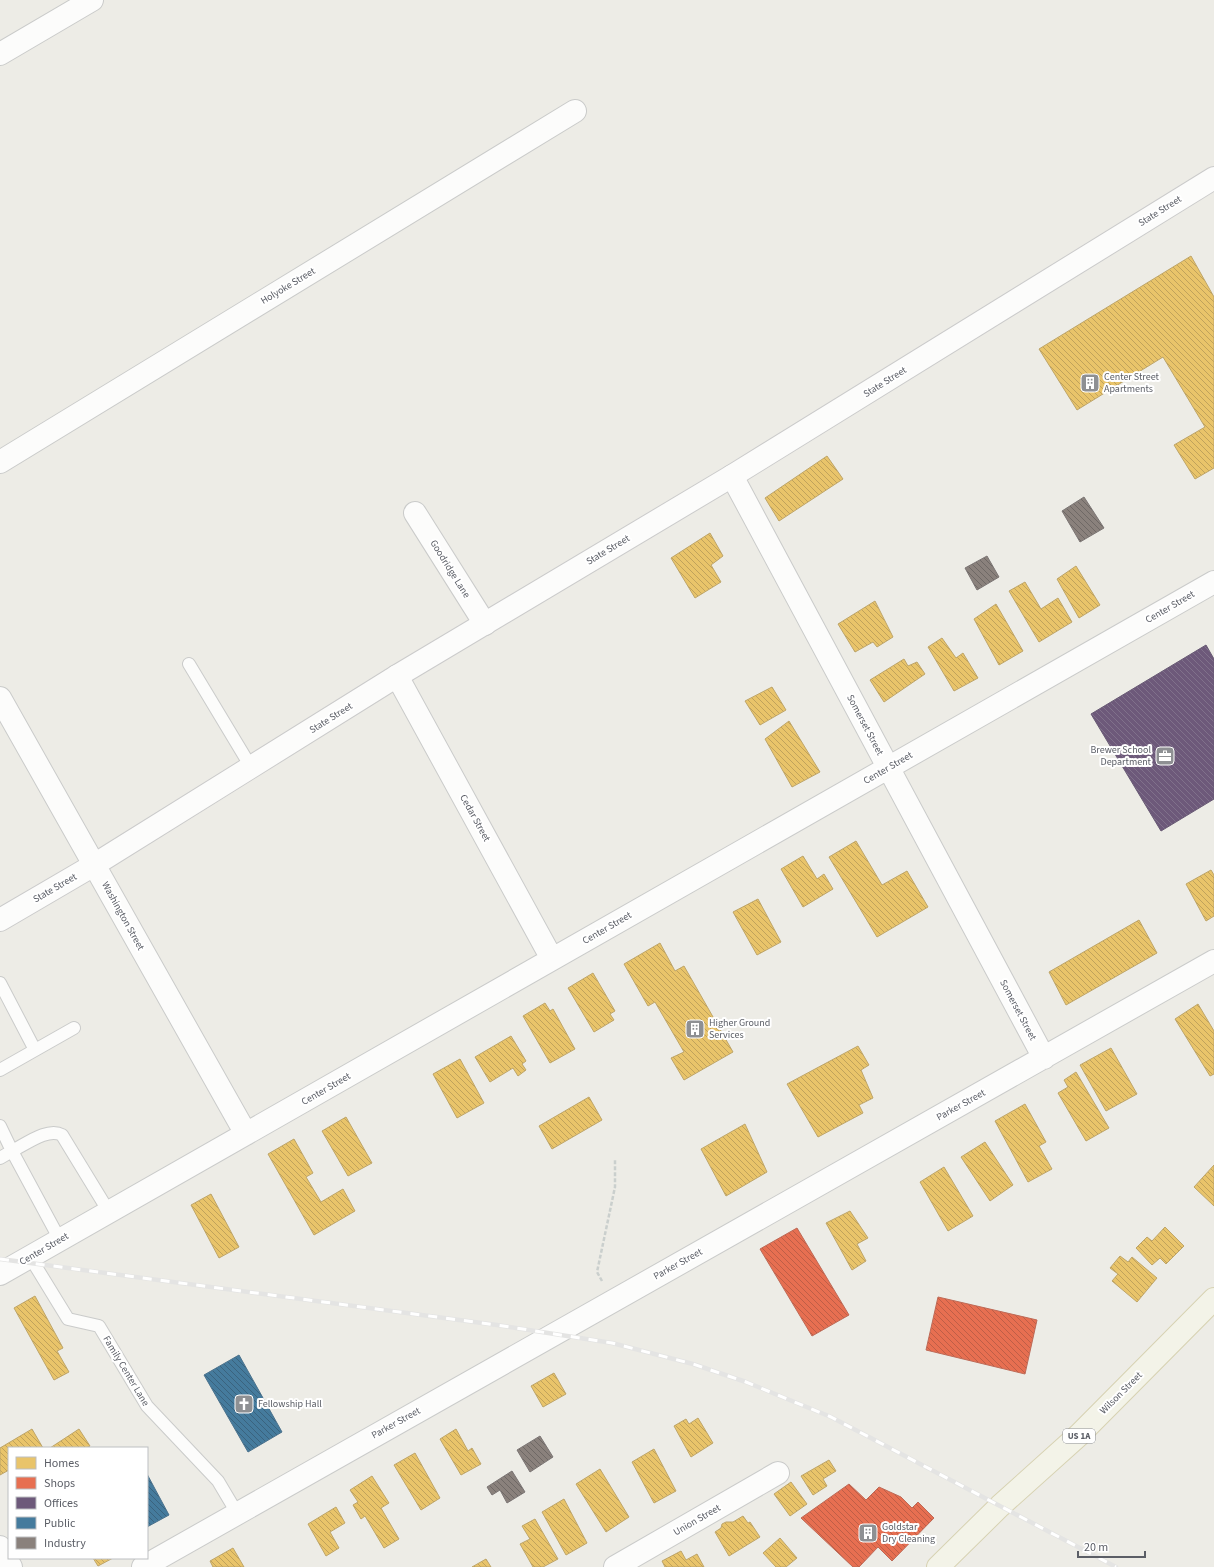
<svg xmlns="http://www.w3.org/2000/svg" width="1214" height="1567" font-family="'Source Sans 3',sans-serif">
	<defs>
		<pattern id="homes-back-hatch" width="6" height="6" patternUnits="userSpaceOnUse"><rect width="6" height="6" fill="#e9c46a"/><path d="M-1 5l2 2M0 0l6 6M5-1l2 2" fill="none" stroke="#c0a25b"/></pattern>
		<pattern id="shops-back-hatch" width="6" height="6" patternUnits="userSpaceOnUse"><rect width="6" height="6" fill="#e76f51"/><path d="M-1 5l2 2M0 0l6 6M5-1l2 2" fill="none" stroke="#be5e47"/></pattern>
		<pattern id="offices-back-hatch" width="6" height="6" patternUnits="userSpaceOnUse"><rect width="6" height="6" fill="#6d597a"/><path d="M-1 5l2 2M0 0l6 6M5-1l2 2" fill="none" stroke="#80718b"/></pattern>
		<pattern id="public-back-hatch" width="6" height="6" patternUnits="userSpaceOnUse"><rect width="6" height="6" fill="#457b9d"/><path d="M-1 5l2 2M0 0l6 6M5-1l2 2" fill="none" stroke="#3a637e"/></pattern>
		<pattern id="industry-back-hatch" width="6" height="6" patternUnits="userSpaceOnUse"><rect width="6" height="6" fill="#8a817c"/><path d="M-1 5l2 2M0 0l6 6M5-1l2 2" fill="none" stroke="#6e6865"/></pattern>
	</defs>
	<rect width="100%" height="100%" fill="#edece6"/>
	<!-- homes -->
	<path fill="url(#homes-back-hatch)" stroke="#bea569" d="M1191,256L1214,297V468L1195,479L1174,445L1205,427L1163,357L1077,410L1039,349Z
		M827,456L843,479L779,521L765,498Z
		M710,533L723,556L711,565L721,582L695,598L671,558Z
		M1076,566L1100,605L1079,618L1057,579Z
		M1025,582L1041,609L1058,598L1072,622L1039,642L1009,591Z
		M875,601L893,637L877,647L873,642L855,652L838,624Z
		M996,604L1023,651L999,665L974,619Z
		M942,638L956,658L963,653L978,678L954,691L928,647Z
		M904,659L908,666L917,662L925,674L884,702L870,680Z
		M772,687L786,710L760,725L745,701Z
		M789,721L820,772L792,787L765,739Z
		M856,841L882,885L907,871L928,907L877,937L829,857Z
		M803,856L817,879L824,874L833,889L803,907L781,869Z
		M1211,870L1214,875V916L1206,921L1186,884Z
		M758,899L781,942L757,955L733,912Z
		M1139,920L1157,953L1066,1005L1049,972Z
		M660,943L675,971L684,966L733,1052L684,1080L671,1058L684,1052L655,1002L648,1006L624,964Z
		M593,973L615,1011L610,1014L614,1020L594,1032L568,988Z
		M545,1003L550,1011L553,1009L575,1049L550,1063L523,1016Z
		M1198,1004L1214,1031V1074L1210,1076L1175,1019Z
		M511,1036L526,1061L522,1064L526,1070L518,1076L513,1068L490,1082L475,1057Z
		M858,1046L869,1065L861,1070L873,1098L859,1105L863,1113L818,1137L787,1084Z
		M1111,1048L1137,1094L1106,1111L1080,1065Z
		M460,1059L484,1103L457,1118L433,1074Z
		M1076,1072L1109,1128L1086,1141L1058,1093L1068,1087L1064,1080Z
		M589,1097L602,1120L552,1149L539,1126Z
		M1025,1104L1046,1142L1039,1146L1052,1169L1028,1182L995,1121Z
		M346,1117L372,1163L348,1176L322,1131Z
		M745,1124L767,1172L726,1196L701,1149Z
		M294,1139L313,1173L306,1177L321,1202L343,1189L355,1211L314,1235L268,1154Z
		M985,1142L1013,1185L990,1201L961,1157Z
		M1214,1165V1206L1194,1187Z
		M944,1167L973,1216L948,1231L920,1182Z
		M211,1194L239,1247L219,1258L191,1205Z
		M850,1211L868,1238L857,1244L866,1261L852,1270L826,1223Z
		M1165,1227L1184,1246L1166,1264L1160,1258L1152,1265L1136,1248L1147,1237L1152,1241Z
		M1120,1256L1128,1262L1132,1257L1157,1278L1137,1302L1112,1281L1118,1274L1110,1268Z
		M35,1296L63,1348L57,1351L69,1372L54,1380L14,1308Z
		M554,1373L566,1394L543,1407L531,1386Z
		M698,1418L713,1443L691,1457L674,1426L686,1419L689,1424Z
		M32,1429L43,1448H9V1470L0,1475V1448Z
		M79,1429L90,1446L86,1448H50Z
		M456,1429L468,1451L472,1448L481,1464L461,1475L440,1439Z
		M654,1449L676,1491L654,1503L632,1462Z
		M415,1453L440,1498L421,1510L394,1465Z
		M829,1460L836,1471L823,1479L827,1486L813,1495L801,1476Z
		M600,1469L629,1517L606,1532L576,1484Z
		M372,1476L389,1503L381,1508L399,1539L384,1548L365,1516L361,1519L353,1505L358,1502L350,1490Z
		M791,1482L807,1504L790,1516L774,1494Z
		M564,1499L587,1543L566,1555L542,1512Z
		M336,1507L345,1523L330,1532L339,1548L326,1556L308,1524Z
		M743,1516L748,1523L750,1522L760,1537L729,1556L715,1532L721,1528L722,1524L726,1522H733Z
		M535,1519L558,1559L543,1567H533L520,1544L530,1539L522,1526Z
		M780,1538L797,1558L786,1567H776L763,1553Z
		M233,1548L244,1567H213L210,1561Z
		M681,1551L686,1560L697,1554L704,1567H665L662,1561Z
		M93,1558H113L98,1566Z
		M486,1559L491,1567H472Z"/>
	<!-- shops -->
	<path fill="url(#shops-back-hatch)" stroke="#bd6a57" d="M797,1228L849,1315L812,1336L760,1249Z
		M938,1297L1037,1320L1025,1374L926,1350Z
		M849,1484L866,1500L879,1487L901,1497L912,1508L918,1502L934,1518L892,1561L878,1547L859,1567H853L801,1518Z"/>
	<!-- offices -->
	<path fill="url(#offices-back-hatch)" stroke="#685a74" d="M1206,645L1214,659V799L1161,831L1091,714Z"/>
	<!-- public -->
	<path fill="url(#public-back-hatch)" stroke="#4c728c" d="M239,1355L282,1432L248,1452L204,1375Z
		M147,1474L169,1515L147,1527Z"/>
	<!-- industry -->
	<path fill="url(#industry-back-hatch)" stroke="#7c7675" d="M1084,497L1104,528L1080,542L1062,511Z
		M987,556L999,577L977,590L965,568Z
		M540,1436L553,1457L530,1472L517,1450Z
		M512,1471L525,1492L507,1503L500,1490L492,1495L487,1487Z"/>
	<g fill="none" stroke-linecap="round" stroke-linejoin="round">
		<defs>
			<path id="service" d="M189,664L251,767
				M0,983L35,1050
				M0,1070L74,1028
				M0,1126L12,1151L0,1158
				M60,1240L12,1151C26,1144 48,1127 62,1135L109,1212
				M30,1257L68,1319L99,1326L147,1406L218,1481L237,1513"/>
			<path id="minor" d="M0,54L92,0
				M0,462L575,111
				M732,476L1044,1058
				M415,513L485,624
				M397,676L552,959
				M0,698L246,1134
				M0,1274L1214,582
				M0,1547L11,1567
				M143,1567L1214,961
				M615,1567L778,1473"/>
			<path id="secondary" d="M0,920L94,865L397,676L732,476L1214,178"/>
			<path id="primary" d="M938,1567L1000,1506L1079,1435L1214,1299"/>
		</defs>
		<!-- service casing -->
		<use href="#service" stroke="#cacbca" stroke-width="14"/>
		<!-- minor casing -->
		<use href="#minor" stroke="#cacbca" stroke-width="24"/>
		<!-- secondary casing -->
		<use href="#secondary" stroke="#cbcbcb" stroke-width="24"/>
		<!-- primary casing -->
		<use href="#primary" stroke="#d7d2b2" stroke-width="24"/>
		<!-- path -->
		<path stroke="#cacfcd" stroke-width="2.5" stroke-dasharray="4 2" stroke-linecap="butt" d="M602,1281L597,1272L615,1187V1160"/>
		<!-- service -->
		<use href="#service" stroke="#fcfcfb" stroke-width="12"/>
		<!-- minor -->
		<use href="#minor" stroke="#fcfcfb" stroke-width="22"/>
		<!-- secondary -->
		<use href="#secondary" stroke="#fcfcfb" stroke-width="22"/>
		<!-- primary -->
		<use href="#primary" stroke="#f3f3e8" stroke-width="22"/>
		<defs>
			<path id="rail" d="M0,1259L497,1325L612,1343L693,1364L746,1382L831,1417L1116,1567"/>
		</defs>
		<!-- rail casing -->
		<use href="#rail" stroke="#e4e4e3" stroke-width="4.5"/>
		<!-- rail -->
		<use href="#rail" stroke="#fff" stroke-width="3" stroke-dasharray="9" stroke-linecap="butt"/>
	</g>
	<!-- icons -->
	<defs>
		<symbol id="building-square" viewBox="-11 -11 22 22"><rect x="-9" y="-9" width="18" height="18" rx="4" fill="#8e9093" stroke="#fff"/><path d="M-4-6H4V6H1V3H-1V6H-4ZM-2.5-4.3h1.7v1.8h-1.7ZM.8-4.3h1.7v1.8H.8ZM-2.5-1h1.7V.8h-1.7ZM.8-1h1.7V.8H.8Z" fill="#fff"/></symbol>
		<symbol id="office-square" viewBox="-11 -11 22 22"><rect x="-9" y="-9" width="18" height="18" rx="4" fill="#8e9093" stroke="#fff"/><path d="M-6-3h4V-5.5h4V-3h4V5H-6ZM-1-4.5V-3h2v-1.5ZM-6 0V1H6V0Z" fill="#fff"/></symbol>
		<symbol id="church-square" viewBox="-11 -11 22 22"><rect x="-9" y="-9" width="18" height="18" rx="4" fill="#8e9093" stroke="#fff"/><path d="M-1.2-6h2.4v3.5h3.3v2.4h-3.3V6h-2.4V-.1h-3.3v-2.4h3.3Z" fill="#fff"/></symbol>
	</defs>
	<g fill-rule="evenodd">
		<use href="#building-square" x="1079" y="372" width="22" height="22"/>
		<use href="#office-square" x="1154" y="745" width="22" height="22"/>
		<use href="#building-square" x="684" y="1018" width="22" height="22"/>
		<use href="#church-square" x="233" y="1393" width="22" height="22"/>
		<use href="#building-square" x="857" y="1522" width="22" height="22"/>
	</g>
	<g text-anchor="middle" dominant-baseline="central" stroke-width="4" stroke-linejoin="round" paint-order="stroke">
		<!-- shield labels -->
		<rect fill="#fff" stroke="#8c8e94" stroke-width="1" x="1063" y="1429" width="32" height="14" rx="3"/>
		<g font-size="9" font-weight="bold" fill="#5b5e66">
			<text x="1079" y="1436">US 1A</text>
		</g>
		<!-- street labels -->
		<g font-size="10" fill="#5b5e66" stroke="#fff">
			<text transform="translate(1160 211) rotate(-32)">State Street</text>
			<text transform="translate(288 286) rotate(-31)">Holyoke Street</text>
			<text transform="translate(885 382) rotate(-32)">State Street</text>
			<text transform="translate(608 550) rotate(-31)">State Street</text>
			<text transform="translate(450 569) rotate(58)">Goodridge Lane</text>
			<text transform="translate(1170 607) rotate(-30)">Center Street</text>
			<text transform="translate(331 718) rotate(-32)">State Street</text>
			<text transform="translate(865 725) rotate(62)">Somerset Street</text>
			<text transform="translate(888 768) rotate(-30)">Center Street</text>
			<text transform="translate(475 818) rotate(61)">Cedar Street</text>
			<text transform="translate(55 888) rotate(-30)">State Street</text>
			<text transform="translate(123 916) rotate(61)">Washington Street</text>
			<text transform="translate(607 928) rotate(-30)">Center Street</text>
			<text transform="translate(1018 1010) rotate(62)">Somerset Street</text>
			<text transform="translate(326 1089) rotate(-30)">Center Street</text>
			<text transform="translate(961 1105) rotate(-29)">Parker Street</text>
			<text transform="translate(44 1249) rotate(-30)">Center Street</text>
			<text transform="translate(678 1264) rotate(-29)">Parker Street</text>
			<text transform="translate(126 1371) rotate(59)">Family Center Lane</text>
			<text transform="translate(1121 1393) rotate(-45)">Wilson Street</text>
			<text transform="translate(396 1423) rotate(-29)">Parker Street</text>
			<text transform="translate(697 1520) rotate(-30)">Union Street</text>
		</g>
		<!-- poi labels -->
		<g font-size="10" fill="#5b5e66" stroke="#fff" text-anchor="start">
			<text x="1104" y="377">Center Street<tspan x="1104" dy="12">Apartments</tspan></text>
			<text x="1151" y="750" text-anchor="end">Brewer School<tspan x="1151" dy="12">Department</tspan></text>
			<text x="709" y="1023">Higher Ground<tspan x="709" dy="12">Services</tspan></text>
			<text x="258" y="1404">Fellowship Hall</text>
			<text x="882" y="1527">Goldstar<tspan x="882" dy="12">Dry Cleaning</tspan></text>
		</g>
	</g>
	<!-- legend -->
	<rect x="8" y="1447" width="140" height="112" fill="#ffffff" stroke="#bdbfc2"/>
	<rect x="16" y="1457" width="20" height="12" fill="#e9c46a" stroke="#bdbfc2"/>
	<text x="44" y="1467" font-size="12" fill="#5b5e66">Homes</text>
	<rect x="16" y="1477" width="20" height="12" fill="#e76f51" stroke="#bdbfc2"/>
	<text x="44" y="1487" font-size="12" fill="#5b5e66">Shops</text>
	<rect x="16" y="1497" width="20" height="12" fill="#6d597a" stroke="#bdbfc2"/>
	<text x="44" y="1507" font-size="12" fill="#5b5e66">Offices</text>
	<rect x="16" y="1517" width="20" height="12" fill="#457b9d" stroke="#bdbfc2"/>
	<text x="44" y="1527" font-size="12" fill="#5b5e66">Public</text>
	<rect x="16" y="1537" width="20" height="12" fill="#8a817c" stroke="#bdbfc2"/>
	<text x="44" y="1547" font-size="12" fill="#5b5e66">Industry</text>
	<!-- scale -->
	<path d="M1078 1551v6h67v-6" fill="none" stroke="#5b5e66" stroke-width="2"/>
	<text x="1084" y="1551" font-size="12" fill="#5b5e66" stroke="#ffffff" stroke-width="3" paint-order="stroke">20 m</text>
</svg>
